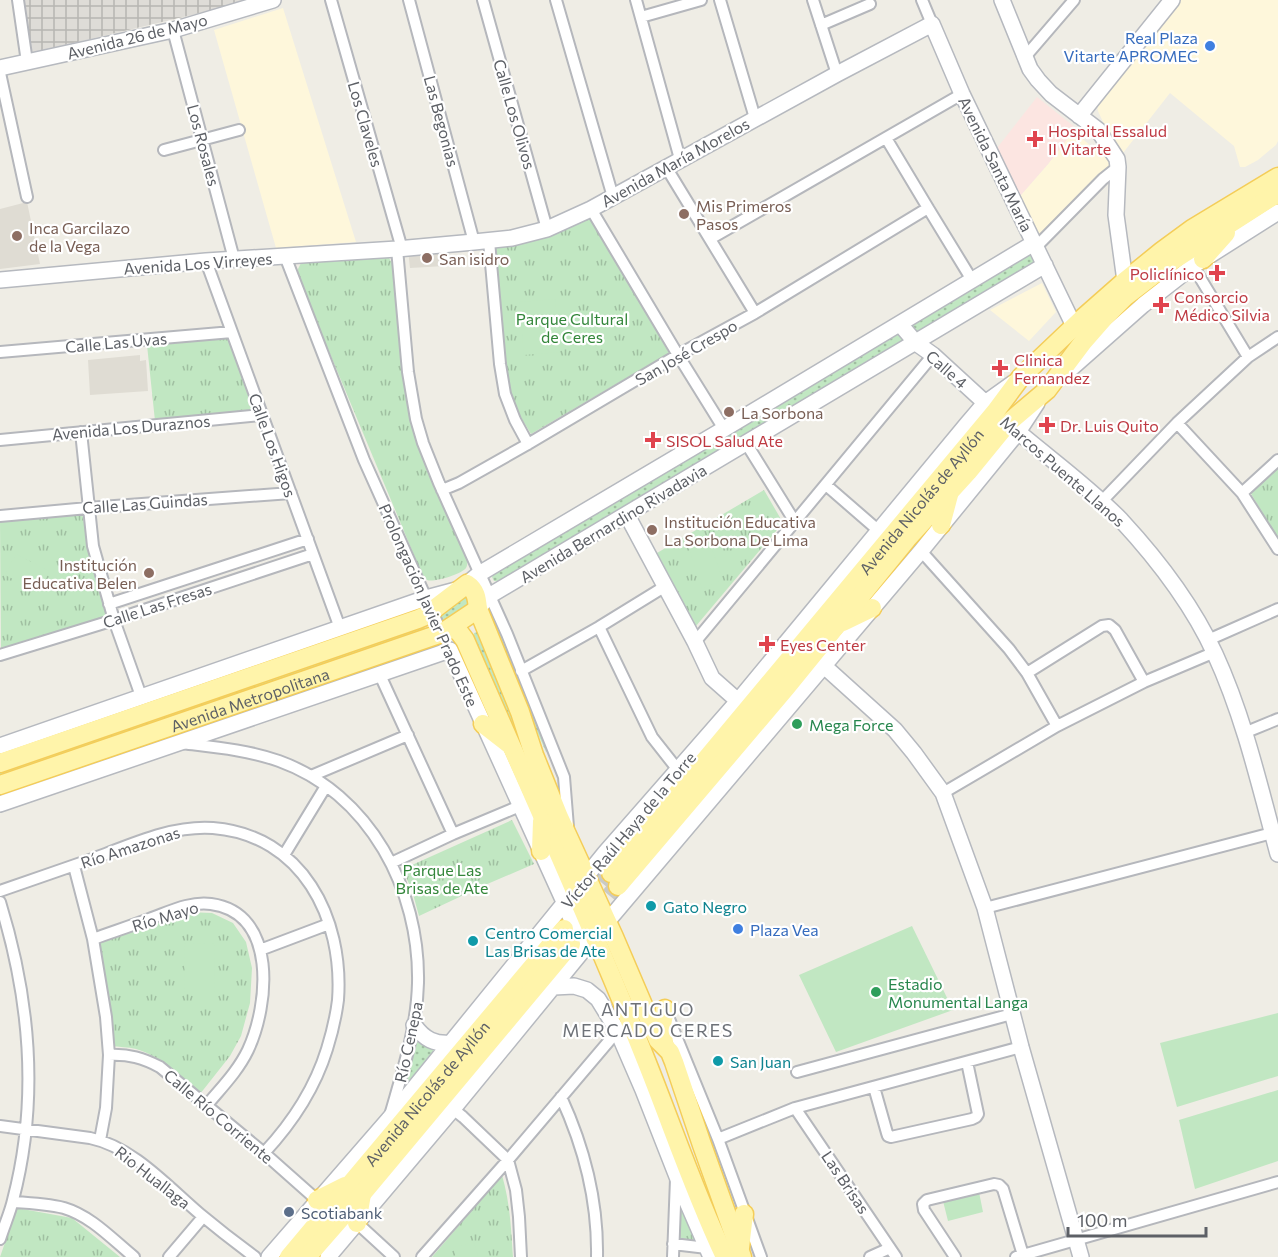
<svg xmlns="http://www.w3.org/2000/svg" width="1278" height="1257" font-family="Commissioner,sans-serif">
	<defs>
		<pattern id="industrial-grid" width="8" height="8" patternUnits="userSpaceOnUse" patternTransform="scale(1.5)"><rect width="8" height="8" fill="#dedcd7"/><path d="M0 4h8M4 0v8" fill="none" stroke="#b7b6b2"/></pattern>
		<pattern id="grass-dots" width="8" height="8" patternUnits="userSpaceOnUse" patternTransform="scale(1.5)"><rect width="8" height="8" fill="#c1e7c2"/><path d="M2 2h.1M6 6h.1" fill="none" stroke="#a0bfa1" stroke-width="1.8" stroke-linecap="round"/></pattern>
		<pattern id="park-tufts" width="24" height="20" patternUnits="userSpaceOnUse" patternTransform="scale(1.5)"><rect width="24" height="20" fill="#c1e7c2"/><path d="M3 7l-1-3M5 7V3M7 7l1-3M15 17l-1-3M17 17v-4M19 17l1-3" fill="none" stroke="#a0bfa1"/></pattern>
	</defs>
	<rect width="100%" height="100%" fill="#efede5"/>
	<!-- commercial -->
	<path fill="#fef7db" d="M1179,0H1278V141L1276,145L1258,160L1245,167H1240L1234,146L1170,93L1123,153L1109,135L1098,111L1097,104Z
		M283,8L356,242L276,248L214,30Z
		M1073,131L1109,161L1110,168L1048,230L1039,236L1020,196L1048,164Z
		M1042,283L1056,312L1029,341L990,310Z"/>
	<!-- industrial -->
	<path fill="url(#industrial-grid)" d="M24,0H255L31,53Z"/>
	<!-- education -->
	<path fill="#dfdcd3" d="M27,202L40,264L0,269V209Z
		M444,248L445,266L410,268L408,250Z
		M140,355V361L146,360L148,391L90,395L88,360Z"/>
	<!-- medical -->
	<path fill="#fce5e1" d="M1037,97L1076,128L1048,164L1020,196L997,148Z"/>
	<!-- grass -->
	<path fill="url(#grass-dots)" d="M1028,255L1032,256L1035,263L920,333L916,332L911,323Z
		M898,331L904,339L903,342L500,581H494L492,577L494,573Z
		M466,593L471,603L446,623H442L439,616Z
		M489,612L493,614L552,749L546,752L487,618Z
		M422,627L426,628V631L0,780V771Z
		M477,632L517,723L513,725L474,636V633Z
		M439,644L442,645L443,646L0,801V794Z
		M417,1042L434,1050L402,1090Z"/>
	<!-- park -->
	<path fill="url(#park-tufts)" d="M590,216L669,353L531,434L516,409L509,388L505,366L493,245Z
		M382,255L389,258L393,265L409,407L414,433L422,457L467,558C467,563 468,564 466,568C462,574 433,583 427,580C423,578 423,576 421,572L298,277V269L302,261Z
		M230,337L257,410L255,413L155,421L147,345Z
		M1278,467V539L1250,492Z
		M764,490L782,521V524L696,626L657,553Z
		M82,513L93,565L109,616L1,650L0,521Z
		M512,820L534,864L485,885L419,916L413,894L403,869Z
		M188,912L212,913L233,923L246,942L252,968L250,1003L241,1036L230,1056L200,1094C180,1077 161,1056 136,1049C128,1047 119,1047 111,1046L98,944Z
		M502,1175C510,1203 511,1227 513,1257H432Z
		M679,1204L697,1242L677,1241Z
		M17,1208L72,1218L120,1257H0Z"/>
	<!-- garden -->
	<path fill="#c1e7c2" d="M555,299L560,352L524,355L519,302Z
		M707,535L723,580L702,589L687,543Z
		M16,554L49,571L39,592L5,575Z
		M912,926L953,1010L836,1052L799,975Z
		M214,943L215,994H185L184,944Z
		M1278,1013V1076L1177,1107L1160,1043Z
		M1278,1090V1161L1195,1189L1179,1120Z
		M979,1192L983,1212L948,1221L943,1201Z
		M474,1242L478,1257H456L453,1247Z"/>
	<g fill="none" stroke-linecap="round" stroke-linejoin="round">
		<!-- primary-tunnel -->
		<path stroke="#cacac5" stroke-width="18" stroke-dasharray="18 9" stroke-linecap="butt" d="M585,904L611,873
			M593,917L618,886"/>
		<defs>
			<path id="street" d="M18,0L27,62
				M331,0L402,249
				M409,0L474,242
				M483,0L547,229
				M556,0L613,197
				M636,0L680,159
				M720,0L755,118
				M813,0L837,74
				M922,0L932,24
				M641,17L701,0
				M821,25L870,4
				M173,30L234,259
				M1025,57L1074,0
				M0,73L27,197
				M886,138L928,208L972,280
				M164,150L239,130
				M666,167L755,313
				M591,209L678,355L724,429
				M710,239L962,94
				M489,241L500,364L505,394L515,420L528,444
				M1036,247L1103,179L1118,167
				M397,249L408,372L416,419L423,443L439,483L507,634L564,777L568,827
				M285,256L364,460L444,638
				M206,261L340,628
				M1193,266L1248,357
				M0,352L232,332
				M1177,423L1242,493L1278,549
				M81,432L93,546L114,620L141,696
				M0,440L262,415
				M746,443L795,522
				M826,485L879,531
				M442,490L459,483L528,444L678,355L755,313L928,208
				M1242,493L1278,460
				M1102,501L1177,423L1248,357L1278,337
				M0,516L88,508L291,493
				M921,551L1009,649L1027,673L1057,726
				M109,604L308,539
				M599,627L652,737L678,770
				M1208,640L1278,609
				M695,642L933,355
				M0,655L114,620L313,554
				M521,671L599,627L664,587
				M1027,673L1102,626L1109,625L1115,630L1144,682
				M380,675L453,834
				M1244,733L1278,719
				M181,743C214,747 248,750 279,761C370,794 420,890 418,983C417,1027 403,1070 391,1112
				M311,776L408,735
				M943,793L1057,726L1144,682L1215,652
				M284,855L326,786
				M391,863L453,834L520,806
				M74,866L93,939L106,1017L109,1055L106,1108L100,1140
				M0,891C32,880 63,869 95,858C132,844 173,825 213,828C302,835 344,918 338,1000C336,1016 332,1033 327,1049C315,1088 292,1123 264,1153
				M0,902C30,999 39,1101 13,1200C10,1213 4,1226 0,1239
				M985,908L1272,833
				M93,939C112,932 131,926 149,919C169,912 190,901 211,904C278,913 269,1005 248,1050C238,1071 221,1088 207,1105
				M260,950L329,924
				M667,1014L718,1139L761,1257
				M109,1055C129,1054 143,1058 160,1067L264,1153L317,1200
				M797,1072L1012,1014
				M874,1087L887,1133L888,1136L891,1137L972,1119L976,1117L978,1114L967,1062
				M561,1097C584,1147 598,1202 597,1257
				M795,1108L896,1257
				M453,1109L463,1117L508,1160L516,1190L519,1217L521,1257
				M0,1126L90,1138C133,1147 167,1186 200,1214C218,1229 236,1243 255,1257
				M718,1139L795,1108L1021,1047
				M13,1202C30,1203 48,1204 64,1208C91,1216 112,1239 134,1257
				M357,1223L394,1257
				M673,1244L707,1248
				M169,1257L203,1217
				M422,1257L508,1160L620,1028
				M673,1257L676,1179
				M870,1257L890,1248
				M955,1257L924,1210L923,1204L927,1200L994,1184L999,1185L1003,1189L1023,1255
				M1016,1257L1278,1182"/>
			<path id="secondary" d="M1002,0L1030,69L1038,80L1051,94L1098,130L1117,159L1118,167L1116,215L1125,281
				M0,68L173,30L273,0
				M1079,116L1172,0
				M0,280L206,261L397,249L474,242L512,238L547,229L591,209L837,74L932,24L962,94L1074,326
				M900,324L916,343L933,355L992,409
				M1066,373L1143,305L1193,266L1278,212
				M1010,425C1047,457 1087,485 1121,520C1158,560 1192,604 1215,654C1244,717 1260,787 1278,854
				M627,515L695,642L712,678L738,701
				M467,584L479,574L724,429L1034,243
				M478,609L489,596L1045,265
				M824,666L895,730L914,753L943,793L985,908L1021,1047L1081,1257
				M0,746L426,598L456,590
				M0,804L450,650L565,904L584,949
				M554,987L574,986L587,990L598,999L617,1030L643,1090L687,1202L711,1257
				M414,1025C424,1039 435,1045 452,1043
				M269,1257L389,1119L605,853L738,701L967,424L985,403L1013,383
				M328,1257L453,1109L584,949L921,551L1018,432L1037,403"/>
			<g id="primary">
				<path d="M1203,259L1226,233"/>
				<path d="M941,525L949,495"/>
				<path d="M843,622L872,608"/>
				<path d="M451,627L459,632L465,640C525,779 589,917 645,1058C672,1125 694,1192 725,1257"/>
				<path d="M483,724L510,745"/>
				<path d="M0,763L418,619L425,616L467,584C476,590 477,598 478,609L520,712L534,755L559,817L614,937L658,1040L670,1052L674,1062L702,1145L742,1257"/>
				<path id="s1" d="M0,785L442,633L478,609"/>
				<path d="M541,851L542,821"/>
				<path id="s2" d="M611,873L995,412L1021,377L1083,318L1125,281L1162,251L1192,229L1278,177"/>
				<path d="M618,886L786,688L907,539L968,472L1008,423L1047,390L1083,342L1104,318L1126,296L1169,263L1278,193"/>
				<path d="M664,1043L662,1025L665,1009"/>
				<path d="M317,1200L345,1186"/>
				<path d="M357,1223L362,1194"/>
				<path d="M740,1248L744,1214"/>
				<path id="s3" d="M289,1257L564,929"/>
				<path d="M307,1257L362,1194L571,944"/>
			</g>
		</defs>
		<!-- street casing -->
		<use href="#street" stroke="#b5b7bc" stroke-width="14"/>
		<!-- secondary casing -->
		<use href="#secondary" stroke="#b6b9bf" stroke-width="18"/>
		<!-- primary casing -->
		<use href="#primary" stroke="#f4cd59" stroke-width="21"/>
		<!-- street -->
		<use href="#street" stroke="#fff" stroke-width="10"/>
		<!-- secondary -->
		<use href="#secondary" stroke="#fff" stroke-width="15"/>
		<!-- primary -->
		<use href="#primary" stroke="#fff4aa" stroke-width="18"/>
	</g>
	<!-- markers -->
	<g fill="#3f7fe0" stroke="#fff" stroke-width="2">
		<circle cx="1210" cy="46" r="6"/>
		<circle cx="738" cy="929" r="6"/>
	</g>
	<g fill="#e0444e" stroke="#fff" stroke-width="2">
		<path d="M1032 130h6v6h6v6h-6v6h-6v-6h-6v-6h6z"/>
		<path d="M1214 264h6v6h6v6h-6v6h-6v-6h-6v-6h6z"/>
		<path d="M1158 296h6v6h6v6h-6v6h-6v-6h-6v-6h6z"/>
		<path d="M997 359h6v6h6v6h-6v6h-6v-6h-6v-6h6z"/>
		<path d="M1044 416h6v6h6v6h-6v6h-6v-6h-6v-6h6z"/>
		<path d="M650 431h6v6h6v6h-6v6h-6v-6h-6v-6h6z"/>
		<path d="M764 635h6v6h6v6h-6v6h-6v-6h-6v-6h6z"/>
	</g>
	<g fill="#8d6e63" stroke="#fff" stroke-width="2">
		<circle cx="684" cy="214" r="6"/>
		<circle cx="17" cy="236" r="6"/>
		<circle cx="427" cy="258" r="6"/>
		<circle cx="729" cy="412" r="6"/>
		<circle cx="652" cy="530" r="6"/>
		<circle cx="149" cy="573" r="6"/>
	</g>
	<g fill="#2e9e5b" stroke="#fff" stroke-width="2">
		<circle cx="797" cy="724" r="6"/>
		<circle cx="876" cy="992" r="6"/>
	</g>
	<g fill="#0f9aa8" stroke="#fff" stroke-width="2">
		<circle cx="651" cy="906" r="6"/>
		<circle cx="473" cy="941" r="6"/>
		<circle cx="718" cy="1061" r="6"/>
	</g>
	<circle fill="#5c6f8a" stroke="#fff" stroke-width="2" cx="289" cy="1212" r="6"/>
	<g text-anchor="middle" dominant-baseline="central" stroke-width="4.5" stroke-linejoin="round" paint-order="stroke">
		<!-- street labels -->
		<g font-size="16" fill="#5d6066" stroke="#fff">
			<text transform="translate(137 36) rotate(-14)">Avenida 26 de Mayo</text>
			<text transform="translate(515 114) rotate(74)">Calle Los Olivos</text>
			<text transform="translate(442 121) rotate(75)">Las Begonias</text>
			<text transform="translate(366 124) rotate(74)">Los Claveles</text>
			<text transform="translate(204 145) rotate(75)">Los Rosales</text>
			<text transform="translate(675 162) rotate(-29)">Avenida María Morelos</text>
			<text transform="translate(996 164) rotate(64)">Avenida Santa María</text>
			<text transform="translate(198 263) rotate(-4)">Avenida Los Virreyes</text>
			<text transform="translate(116 342) rotate(-5)">Calle Las Uvas</text>
			<text transform="translate(686 352) rotate(-30)">San José Crespo</text>
			<text transform="translate(947 369) rotate(41)">Calle 4</text>
			<text transform="translate(131 427) rotate(-5)">Avenida Los Duraznos</text>
			<text transform="translate(273 445) rotate(70)">Calle Los Higos</text>
			<text transform="translate(1063 471) rotate(41)">Marcos Puente Llanos</text>
			<text stroke="none"><textPath href="#s2" startOffset="484">Avenida Nicolás de Ayllón</textPath></text>
			<text transform="translate(145 503) rotate(-4)">Calle Las Guindas</text>
			<text transform="translate(613 523) rotate(-31)">Avenida Bernardino Rivadavia</text>
			<text transform="translate(157 605) rotate(-18)">Calle Las Fresas</text>
			<text transform="translate(429 605) rotate(66)">Prolongación Javier Prado Este</text>
			<text stroke="none"><textPath href="#s1" startOffset="264">Avenida Metropolitana</textPath></text>
			<text transform="translate(628 830) rotate(-50)">Víctor Raúl Haya de la Torre</text>
			<text transform="translate(130 847) rotate(-18)">Río Amazonas</text>
			<text transform="translate(165 916) rotate(-17)">Río Mayo</text>
			<text transform="translate(408 1042) rotate(-78)">Río Cenepa</text>
			<text stroke="none"><textPath href="#s3" startOffset="214">Avenida Nicolás de Ayllón</textPath></text>
			<text transform="translate(219 1116) rotate(40)">Calle Río Corriente</text>
			<text transform="translate(153 1177) rotate(38)">Rio Huallaga</text>
			<text transform="translate(846 1182) rotate(56)">Las Brisas</text>
		</g>
		<!-- shop labels -->
		<g font-size="16" fill="#366cbe" stroke="#fff" text-anchor="end">
			<text x="1198" y="37">Real Plaza<tspan x="1198" dy="18">Vitarte APROMEC</tspan></text>
			<text x="750" y="929" text-anchor="start">Plaza Vea</text>
		</g>
		<!-- health labels -->
		<g font-size="16" fill="#be3a42" stroke="#fff" text-anchor="start">
			<text x="1048" y="130">Hospital Essalud<tspan x="1048" dy="18">II Vitarte</tspan></text>
			<text x="1204" y="273" text-anchor="end">Policlínico</text>
			<text x="1174" y="296">Consorcio<tspan x="1174" dy="18">Médico Silvia</tspan></text>
			<text x="1014" y="359">Clinica<tspan x="1014" dy="18">Fernandez</tspan></text>
			<text x="1060" y="425">Dr. Luis Quito</text>
			<text x="666" y="440">SISOL Salud Ate</text>
			<text x="780" y="644">Eyes Center</text>
		</g>
		<!-- education labels -->
		<g font-size="16" fill="#785e54" stroke="#fff" text-anchor="start">
			<text x="696" y="205">Mis Primeros<tspan x="696" dy="18">Pasos</tspan></text>
			<text x="29" y="227">Inca Garcilazo<tspan x="29" dy="18">de la Vega</tspan></text>
			<text x="439" y="258">San isidro</text>
			<text x="741" y="412">La Sorbona</text>
			<text x="664" y="521">Institución Educativa<tspan x="664" dy="18">La Sorbona De Lima</tspan></text>
			<text x="137" y="564" text-anchor="end">Institución<tspan x="137" dy="18">Educativa Belen</tspan></text>
		</g>
		<!-- park labels -->
		<g font-size="16" fill="#33863a" stroke="#fff">
			<text x="572" y="318">Parque Cultural<tspan x="572" dy="18">de Ceres</tspan></text>
			<text x="442" y="869">Parque Las<tspan x="442" dy="18">Brisas de Ate</tspan></text>
		</g>
		<!-- leisure labels -->
		<g font-size="16" fill="#27864d" stroke="#fff" text-anchor="start">
			<text x="809" y="724">Mega Force</text>
			<text x="888" y="983">Estadio<tspan x="888" dy="18">Monumental Langa</tspan></text>
		</g>
		<!-- culture labels -->
		<g font-size="16" fill="#0d838f" stroke="#fff" text-anchor="start">
			<text x="663" y="906">Gato Negro</text>
			<text x="485" y="932">Centro Comercial<tspan x="485" dy="18">Las Brisas de Ate</tspan></text>
			<text x="730" y="1061">San Juan</text>
		</g>
		<!-- service labels -->
		<g font-size="16" fill="#4e5e75" stroke="#fff" text-anchor="start">
			<text x="301" y="1212">Scotiabank</text>
		</g>
		<!-- neighbourhood labels -->
		<g font-size="18" letter-spacing="1.5" fill="#6e7278" stroke="#fff">
			<text x="648" y="1009">ANTIGUO<tspan x="648" dy="21">MERCADO CERES</tspan></text>
		</g>
	</g>
	<!-- scale -->
	<path d="M1068 1227v9h138v-9" fill="none" stroke="#5d6066" stroke-width="3"/>
	<text x="1077" y="1227" font-size="18" fill="#5d6066" stroke="#ffffff" stroke-width="4.5" paint-order="stroke">100 m</text>
</svg>
